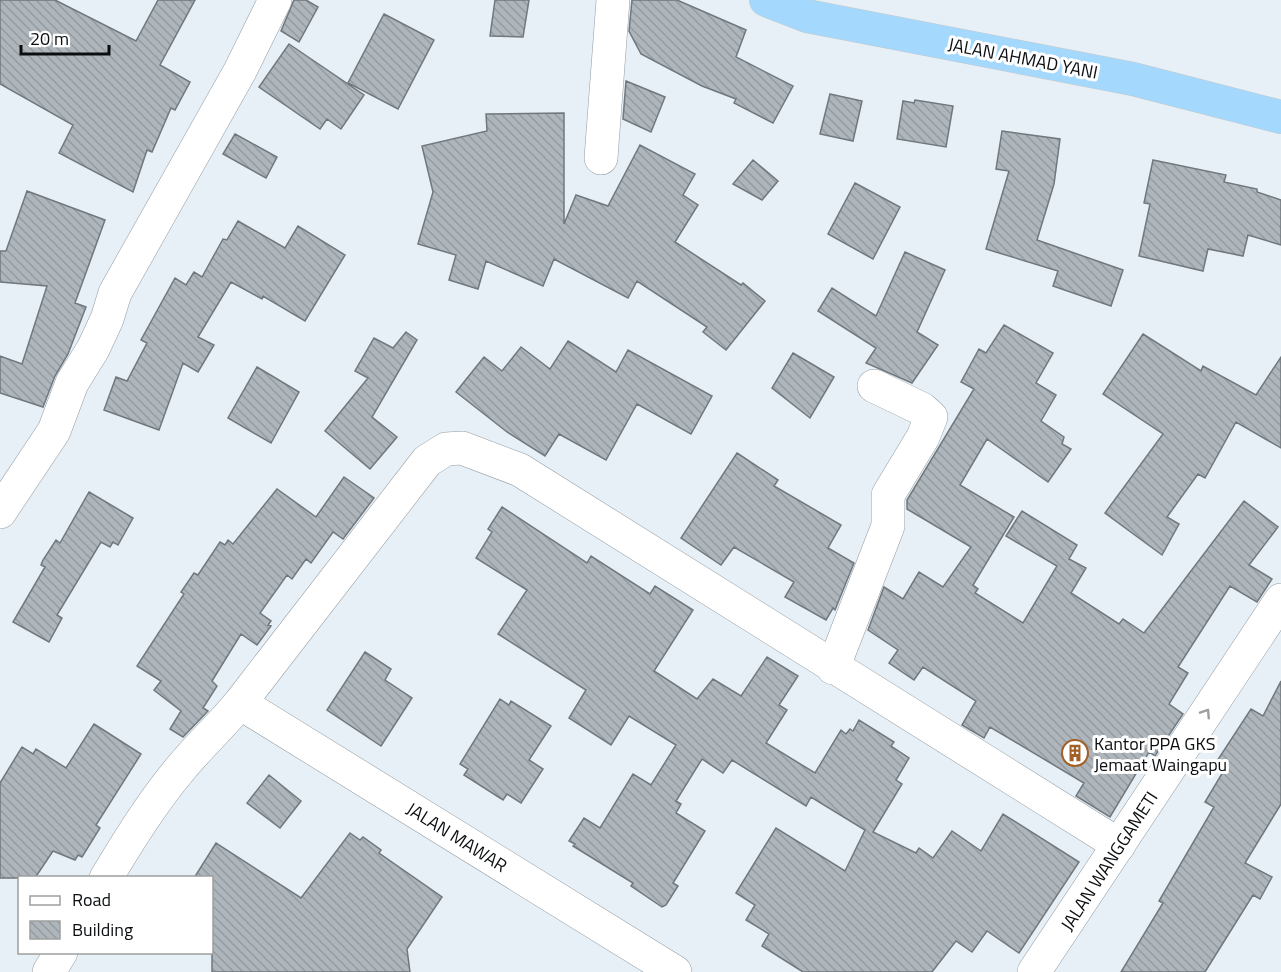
<svg xmlns="http://www.w3.org/2000/svg" width="1281" height="972" font-family="'Titillium Web',sans-serif">
	<defs>
		<pattern id="building-back-hatch" width="6" height="6" patternUnits="userSpaceOnUse" patternTransform="scale(1.5)"><rect width="6" height="6" fill="#aeb6bc"/><path d="M-1 5l2 2M0 0l6 6M5-1l2 2" fill="none" stroke="#949ba1"/></pattern>
	</defs>
	<rect width="100%" height="100%" fill="#e7f0f6"/>
	<!-- building -->
	<path fill="url(#building-back-hatch)" stroke="#70787d" stroke-width="1.5" d="M0,0H55L136,41L158,0H195L160,65L190,82L175,110L171,108L152,152L147,150L133,192L59,153L73,125L0,84Z
		M294,0H306L318,7L299,42L281,31Z
		M495,0H529L523,37L490,36Z
		M632,0H677L746,30L736,57L793,86L773,123L734,103L736,99L702,86L641,54L629,31Z
		M384,14L434,40L398,109L348,83Z
		M289,44L364,95L341,129L327,119L320,129L259,87Z
		M626,81L665,97L651,132L623,119Z
		M830,94L862,101L853,141L820,134Z
		M915,100L953,106L946,147L897,139L903,101L914,103Z
		M564,113V224L576,195L608,206L640,145L695,174L683,195L698,205L675,242L741,285L743,283L765,301L726,350L703,332L707,327L637,281L628,298L554,259L543,286L486,261L478,289L449,280L456,255L418,244L433,192L422,146L487,131L486,114Z
		M1002,131L1060,139L1054,184L1037,240L1123,270L1111,306L1053,286L1058,271L986,249L1009,171L996,169Z
		M235,134L277,157L266,178L223,154Z
		M753,160L778,181L762,200L733,184Z
		M1153,160L1226,175L1224,182L1257,189V192L1281,200V245L1248,235L1243,256L1208,249L1203,271L1139,256L1150,204L1144,203Z
		M855,183L900,207L873,259L828,234Z
		M27,191L105,220L75,303L86,307L68,354L55,376L43,407L0,393V356L22,364L47,286L0,282V251H6Z
		M238,221L285,248L298,226L345,255L305,321L263,296L262,299L231,282L198,337L214,345L198,372L183,363L159,430L104,410L116,377L127,381L147,343L141,340L175,278L186,285L194,272L202,277L223,239L227,240Z
		M905,252L945,270L917,332L938,345L912,383L866,363L876,348L818,311L832,288L876,316Z
		M1004,325L1053,353L1036,383L1056,395L1041,421L1064,437L1062,444L1071,449L1048,482L987,439L960,485L1014,517L973,585L978,589L975,593L1023,623L1057,566L1006,536L1022,511L1077,545L1069,559L1086,568L1071,593L1119,624L1123,619L1144,633L1244,501L1278,527L1249,565L1272,579L1257,602L1230,586L1178,667L1188,673L1169,704L1183,714L1155,756L1149,752L1110,817L1076,796L1084,783L990,727L984,738L962,725L976,701L923,667L914,680L889,663L898,650L868,630L884,587L903,599L919,572L943,587L971,547L907,509V500L974,389L961,382L979,349L986,353Z
		M406,332L417,340L372,417L397,437L370,469L325,431L368,378L355,371L374,338L393,348Z
		M1143,334L1201,371L1203,366L1256,395L1281,357V448L1236,422L1205,478L1198,474L1167,517L1179,524L1162,555L1105,513L1163,434L1103,394Z
		M568,341L616,372L628,350L712,396L691,434L637,404L606,460L559,434L545,456L507,432L456,392L484,357L502,371L521,347L550,369Z
		M793,353L834,377L810,418L772,388Z
		M257,367L299,392L271,443L228,418Z
		M737,453L778,480L774,486L841,525L828,548L854,563L835,610L833,608L826,620L785,597L794,582L734,547L721,565L681,538Z
		M344,477L374,498L343,539L333,532L311,563L306,559L292,579L287,575L260,613L271,621L268,625L271,626L257,645L241,634L212,681L217,686L203,708L208,711L183,737L170,729L181,711L154,690L161,681L137,666L184,594L181,592L194,573L198,575L220,542L225,545L228,540L233,544L277,489L316,517Z
		M89,492L133,518L118,545L113,542L110,547L101,542L57,615L62,618L49,642L13,622L45,567L41,565L43,560L56,540L60,543Z
		M502,507L587,563L591,556L650,594L655,586L693,610L654,671L697,699L713,679L741,696L767,657L798,676L779,705L787,710L766,743L815,773L841,730L846,734L850,729L853,731L859,720L894,742L891,746L909,758L896,780L902,784L873,832L916,853L919,848L933,858L952,831L981,851L1003,814L1079,862L1019,953L987,931L972,952L956,941L932,972H803L762,946L769,934L746,920L755,905L736,893L776,828L845,871L865,830L811,797L806,806L732,760L723,773L702,759L676,801L681,804L676,813L705,831L673,883L678,886L666,905L662,907L631,886L633,883L573,846L575,844L569,841L584,818L600,828L633,774L651,785L676,745L629,716L611,745L569,718L586,690L498,634L527,590L476,558L492,532L488,529Z
		M365,652L391,669L385,680L412,698L381,746L327,710Z
		M1281,681V804L1245,863L1272,877L1260,899L1253,895L1205,972H1121L1163,903L1159,901L1214,807L1205,802L1226,767L1217,761L1251,709L1263,716Z
		M500,699L509,705L511,701L551,726L529,760L543,769L521,803L507,794L503,800L464,775L468,769L460,764Z
		M94,724L141,754L96,825L100,828L82,857L78,855L75,860L53,851L35,878H0V783L22,747L33,754L36,749L66,768Z
		M269,775L301,801L280,828L247,803Z
		M350,833L360,840L363,837L381,850L379,853L442,897L407,949L410,972H212V878H194L216,843L301,898Z"/>
	<g fill="none" stroke-linecap="round" stroke-linejoin="round">
		<defs>
			<path id="minor" d="M601,158L613,0
				M0,512L54,431L72,383L93,349L107,319L115,293L240,71L275,0
				M833,668L888,526V495L923,437L931,417L922,409L874,386
				M240,703L675,972
				M106,878C129,840 153,801 181,768C200,745 221,726 240,703L427,461L446,449L462,448L520,470L1119,845
				M49,972L61,952"/>
			<path id="tertiary" d="M1034,972L1281,600"/>
			<path id="trunk" d="M766,0L807,16L1133,79L1281,117"/>
		</defs>
		<!-- minor casing -->
		<use href="#minor" stroke="#949ca2" stroke-width="34"/>
		<!-- tertiary casing -->
		<use href="#tertiary" stroke="#949ca2" stroke-width="34"/>
		<!-- trunk casing -->
		<use href="#trunk" stroke="#c9caca" stroke-width="34"/>
		<!-- minor -->
		<use href="#minor" stroke="#fff" stroke-width="33"/>
		<!-- tertiary -->
		<use href="#tertiary" stroke="#fff" stroke-width="33"/>
		<!-- trunk -->
		<use href="#trunk" stroke="#a4d8fc" stroke-width="33"/>
	</g>
	<!-- one-way arrows -->
	<defs><path id="oneway-chevron" d="M-2-3.5L2.5 0L-2 3.5" fill="none" stroke-width="1.6" stroke-linecap="round" stroke-linejoin="round" transform="scale(1.5)"/></defs>
	<use stroke="#9d9f9f" href="#oneway-chevron" transform="translate(1206 713) rotate(-57)"/>
	<!-- icons -->
	<defs>
		<symbol id="building-ring" viewBox="-11 -11 22 22"><circle r="9.5" fill="#fff" stroke="#a06028" stroke-width="1.5"/><path d="M-4-6H4V6H1V3H-1V6H-4ZM-2.5-4.3h1.7v1.8h-1.7ZM.8-4.3h1.7v1.8H.8ZM-2.5-1h1.7V.8h-1.7ZM.8-1h1.7V.8H.8Z" fill="#a06028"/></symbol>
	</defs>
	<g fill-rule="evenodd">
		<use href="#building-ring" x="1060" y="738" width="30" height="30"/>
	</g>
	<g text-anchor="middle" dominant-baseline="central" stroke-width="6" stroke-linejoin="round" paint-order="stroke">
		<!-- street labels -->
		<g font-size="18" fill="#0b0e10" stroke="#fff">
			<text transform="translate(1023 58) rotate(11)">JALAN AHMAD YANI</text>
			<text transform="translate(457 837) rotate(32)">JALAN MAWAR</text>
			<text transform="translate(1109 861) rotate(-57)">JALAN WANGGAMETI</text>
		</g>
		<!-- poi labels -->
		<g font-size="18" fill="#0b0e10" stroke="#fff" text-anchor="start">
			<text x="1094" y="743">Kantor PPA GKS<tspan x="1094" dy="21">Jemaat Waingapu</tspan></text>
		</g>
	</g>
	<!-- legend -->
	<rect x="18" y="876" width="195" height="78" fill="#ffffff" stroke="#9d9f9f" stroke-width="1.5"/>
	<rect x="30" y="896" width="30" height="9" fill="#ffffff" stroke="#9d9f9f" stroke-width="1.5"/>
	<text x="72" y="906" font-size="18" fill="#0b0e10">Road</text>
	<rect x="30" y="921" width="30" height="18" fill="url(#building-back-hatch)" stroke="#9d9f9f" stroke-width="1.5"/>
	<text x="72" y="936" font-size="18" fill="#0b0e10">Building</text>
	<!-- scale -->
	<path d="M21 45v9h88v-9" fill="none" stroke="#0b0e10" stroke-width="3"/>
	<text x="30" y="45" font-size="18" fill="#0b0e10" stroke="#ffffff" stroke-width="4.5" paint-order="stroke">20 m</text>
</svg>
